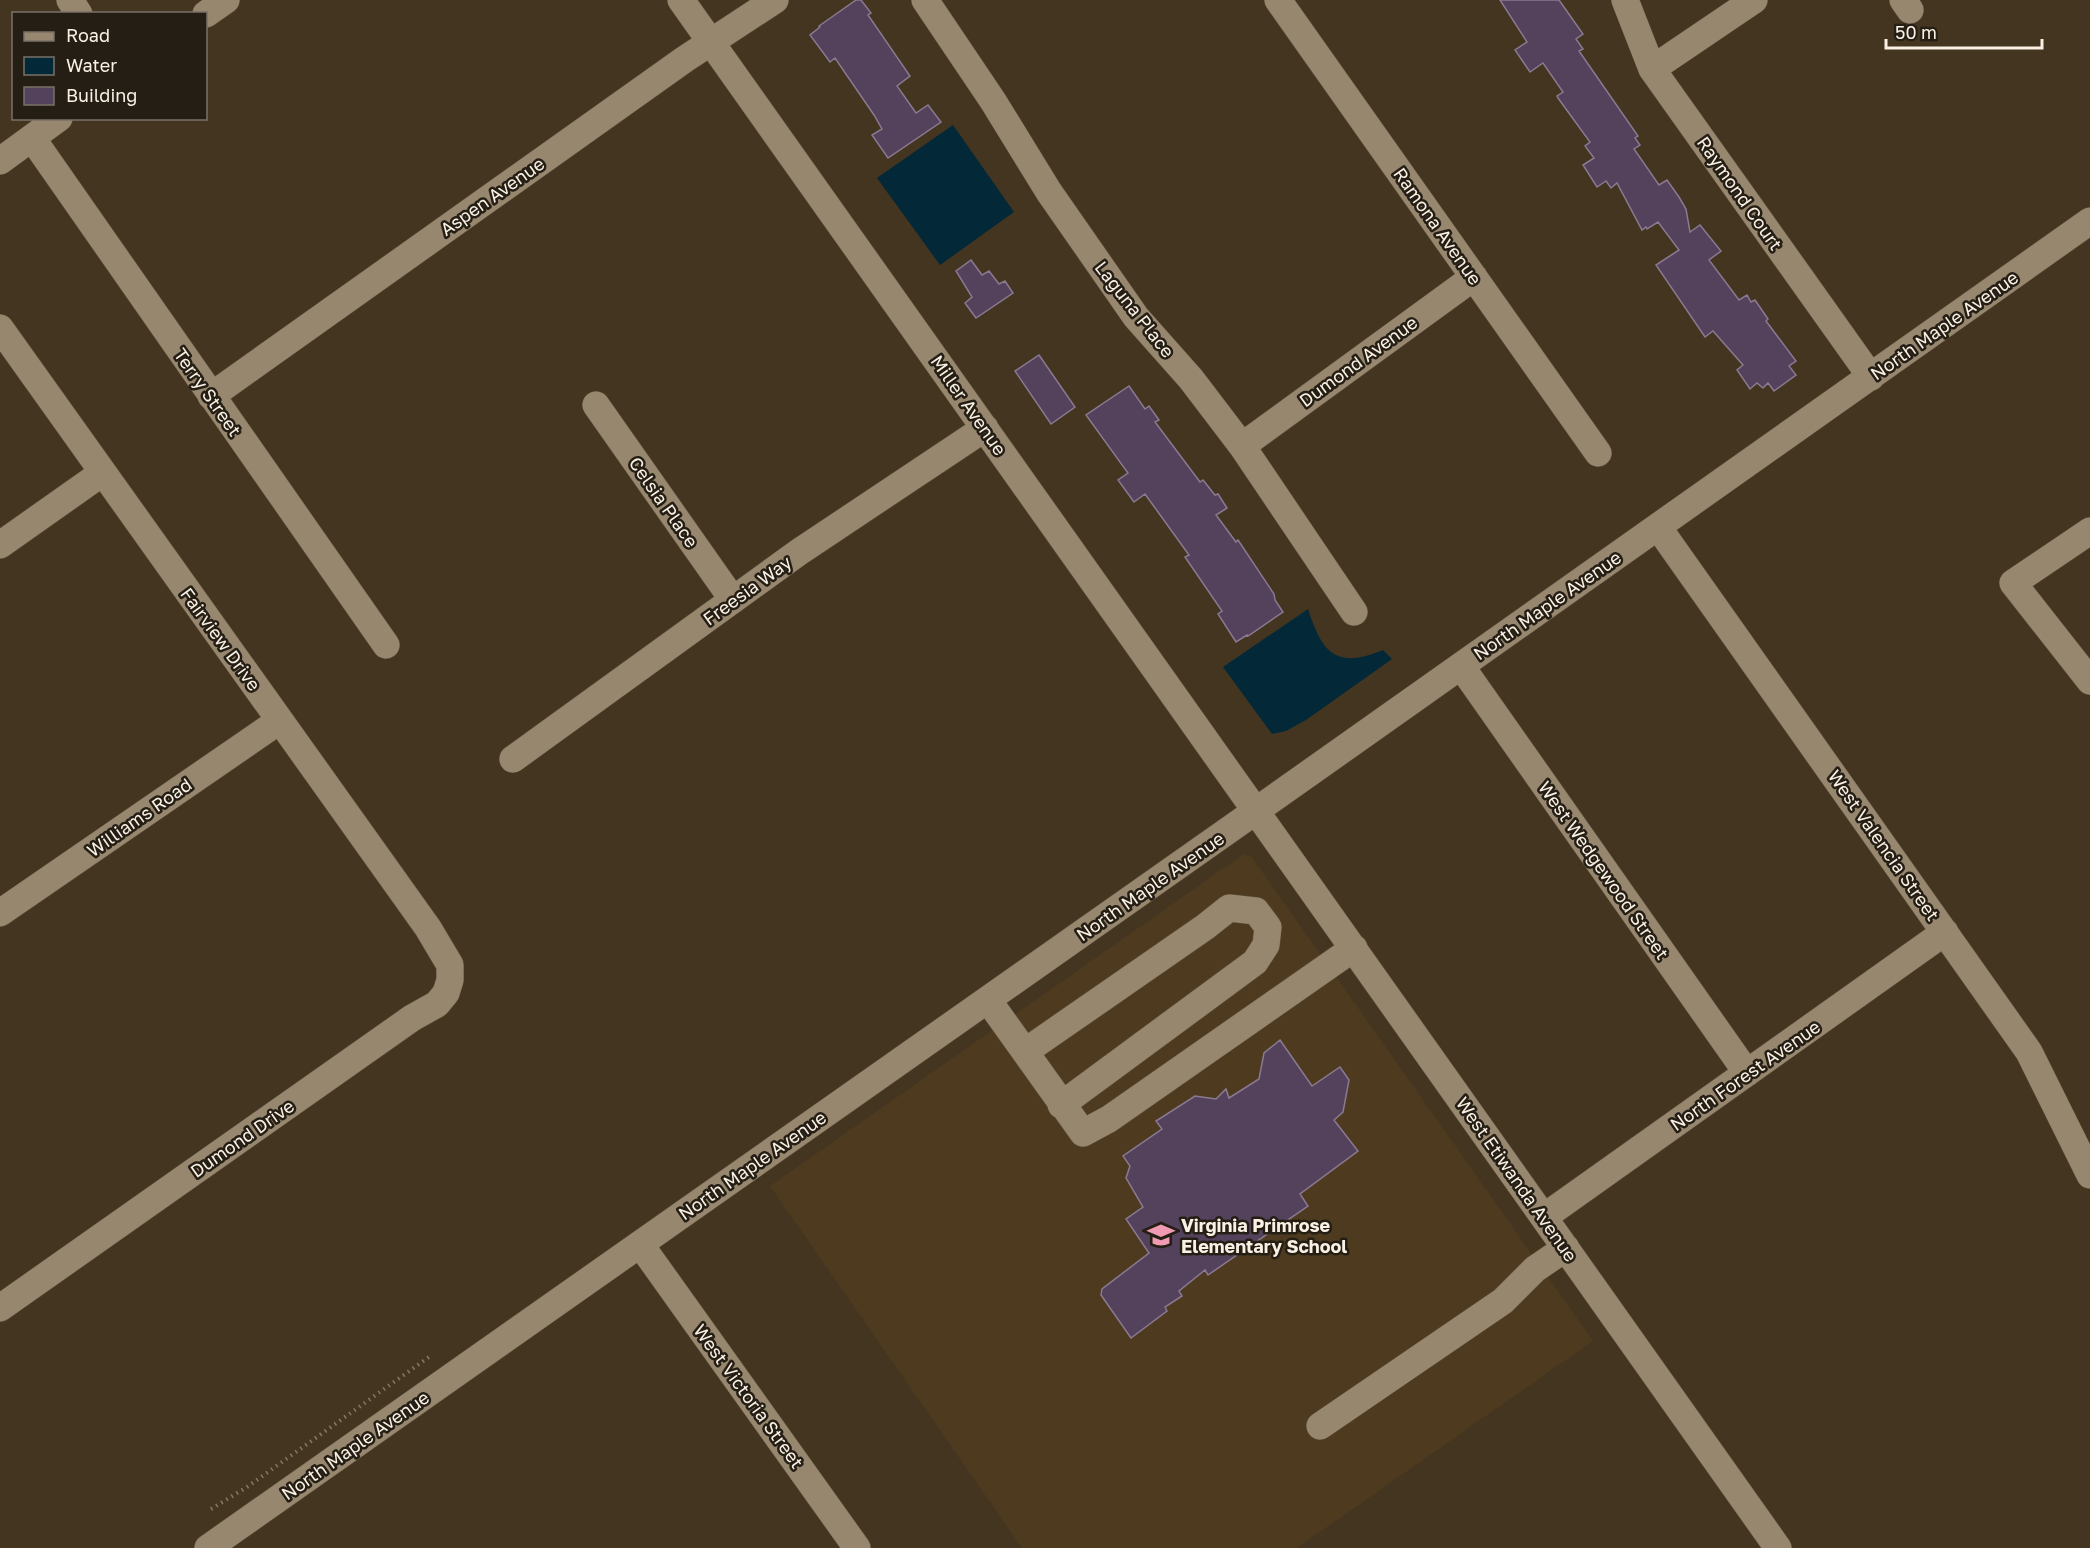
<svg xmlns="http://www.w3.org/2000/svg" width="2090" height="1548" font-family="'Golos Text',sans-serif">
	<rect width="100%" height="100%" fill="#443520"/>
	<!-- built -->
	<path fill="#4e3b1f" d="M1244,854L1251,856L1593,1341L1297,1548H1022L770,1186Z"/>
	<!-- water -->
	<path fill="#032838" d="M953,125L1014,212L940,265L877,178Z
		M1308,609C1322,652 1335,670 1383,650L1392,659L1306,720L1286,731L1272,734L1223,667Z"/>
	<!-- building -->
	<path fill="#54425d" stroke="#8a7a91" stroke-width="1.5" d="M856,0H861L871,13L868,15L910,76L897,86L916,113L928,105L941,122L888,158L872,135L882,129L874,115L835,58L830,62L810,35L820,27L819,26Z
		M1500,0H1559L1583,34L1576,39L1583,49L1579,51L1638,136L1635,138L1640,145L1634,149L1659,185L1667,180L1679,197L1686,209L1690,232L1700,225L1721,251L1709,260L1739,300L1747,295L1751,302L1755,300L1768,319L1766,321L1796,361L1789,366L1796,375L1774,391L1768,383L1763,388L1757,383L1750,389L1737,370L1743,365L1713,331L1705,337L1656,265L1679,250L1658,222L1647,229L1646,227L1642,230L1617,183L1611,188L1606,181L1597,187L1583,165L1594,158L1585,146L1590,142L1558,98L1557,96L1563,92L1543,63L1530,72L1515,50L1527,42Z
		M971,260L982,275L989,271L999,284L1005,281L1013,293L976,318L965,303L972,297L956,271Z
		M1039,355L1075,407L1051,424L1015,371Z
		M1129,386L1145,409L1149,406L1159,420L1155,422L1200,482L1203,480L1215,495L1218,494L1227,508L1216,515L1236,542L1238,540L1274,594L1275,600L1283,612L1248,636L1247,635L1236,642L1218,614L1222,611L1185,557L1189,555L1145,494L1134,502L1118,480L1128,473L1086,415Z
		M1280,1040L1312,1086L1340,1067L1349,1080L1343,1112L1334,1120L1358,1151L1300,1194L1308,1206L1208,1275L1205,1270L1179,1291L1182,1296L1165,1307L1167,1311L1131,1338L1101,1295L1102,1289L1149,1253L1126,1219L1143,1207L1126,1178L1130,1166L1123,1156L1162,1129L1156,1121L1195,1096L1216,1099L1226,1089L1229,1098L1259,1079L1264,1053Z"/>
	<g fill="none" stroke-linecap="round" stroke-linejoin="round">
		<defs>
			<path id="minor" d="M70,0L79,14
				M681,0L1778,1548
				M925,0L993,101L1049,192L1136,317L1191,379L1242,446L1354,612
				M1278,0L1598,453
				M1625,0L1652,69L1871,377
				M1903,0L1910,10
				M206,14L226,0
				M1652,69L1754,0
				M32,138L386,645
				M0,161L59,118
				M0,328L428,928L450,965V980L446,993L437,1004L412,1018L0,1308
				M211,396L685,59L775,0
				M596,405L733,600
				M1242,446L1474,277
				M1658,527L2029,1052L2090,1175
				M2090,531L2013,583L2090,681
				M0,545L102,473
				M1461,666L1747,1073
				M513,759L799,552L985,428
				M0,913L279,721
				M988,1000L1083,1133L1109,1119L1354,948
				M1026,1051L1205,927L1229,908L1256,911L1268,927L1266,945L1255,962L1061,1105
				M1544,1217L1945,932
				M640,1244L857,1548
				M1320,1426L1503,1301L1535,1269L1566,1248
				M208,1548L1233,827L2090,221"/>
		</defs>
		<!-- minor casing -->
		<use href="#minor" stroke="#605340" stroke-width="28"/>
		<!-- path -->
		<path stroke="#857966" stroke-width="4" stroke-dasharray="1.5 4.5" stroke-linecap="butt" d="M211,1509L247,1487L429,1357"/>
		<!-- minor -->
		<use href="#minor" stroke="#97876f" stroke-width="27"/>
	</g>
	<!-- icons -->
	<defs>
		<symbol id="school-bare" viewBox="-9 -9 18 18"><path d="M0-5L7-2L0 1L-7-2ZM-4 1L0 2.5L4 1V4Q0 6-4 4Z" fill="#f19ab4" stroke="#251e14" stroke-width="2.5" paint-order="stroke"/></symbol>
	</defs>
	<g fill-rule="evenodd">
		<use href="#school-bare" x="1142" y="1216" width="38" height="38"/>
	</g>
	<g text-anchor="middle" dominant-baseline="central" stroke-width="5" stroke-linejoin="round" paint-order="stroke">
		<!-- street labels -->
		<g font-size="18" fill="#faf1e4" stroke="#251e14">
			<text transform="translate(1740 193) rotate(55)">Raymond Court</text>
			<text transform="translate(492 196) rotate(-35)">Aspen Avenue</text>
			<text transform="translate(1438 226) rotate(55)">Ramona Avenue</text>
			<text transform="translate(1135 309) rotate(52)">Laguna Place</text>
			<text transform="translate(1944 325) rotate(-35)">North Maple Avenue</text>
			<text transform="translate(1358 361) rotate(-36)">Dumond Avenue</text>
			<text transform="translate(208 392) rotate(55)">Terry Street</text>
			<text transform="translate(969 405) rotate(55)">Miller Avenue</text>
			<text transform="translate(664 502) rotate(55)">Celsia Place</text>
			<text transform="translate(747 590) rotate(-36)">Freesia Way</text>
			<text transform="translate(1547 605) rotate(-35)">North Maple Avenue</text>
			<text transform="translate(221 639) rotate(54)">Fairview Drive</text>
			<text transform="translate(139 817) rotate(-35)">Williams Road</text>
			<text transform="translate(1884 845) rotate(55)">West Valencia Street</text>
			<text transform="translate(1604 870) rotate(55)">West Wedgewood Street</text>
			<text transform="translate(1150 886) rotate(-35)">North Maple Avenue</text>
			<text transform="translate(1745 1075) rotate(-35)">North Forest Avenue</text>
			<text transform="translate(242 1138) rotate(-35)">Dumond Drive</text>
			<text transform="translate(752 1165) rotate(-35)">North Maple Avenue</text>
			<text transform="translate(1517 1179) rotate(55)">West Etiwanda Avenue</text>
			<text transform="translate(749 1396) rotate(54)">West Victoria Street</text>
			<text transform="translate(355 1445) rotate(-35)">North Maple Avenue</text>
		</g>
		<!-- poi labels -->
		<g font-size="18" font-weight="bold" fill="#faf1e4" stroke="#251e14" text-anchor="start">
			<text x="1181" y="1225">Virginia Primrose<tspan x="1181" dy="21">Elementary School</tspan></text>
		</g>
	</g>
	<!-- legend -->
	<rect x="12" y="12" width="195" height="108" fill="#251e14" stroke="#7a7267" stroke-width="1.5"/>
	<rect x="24" y="32" width="30" height="9" fill="#97876f" stroke="#7a7267" stroke-width="1.5"/>
	<text x="66" y="42" font-size="18" fill="#faf1e4">Road</text>
	<rect x="24" y="57" width="30" height="18" fill="#032838" stroke="#7a7267" stroke-width="1.5"/>
	<text x="66" y="72" font-size="18" fill="#faf1e4">Water</text>
	<rect x="24" y="87" width="30" height="18" fill="#54425d" stroke="#7a7267" stroke-width="1.5"/>
	<text x="66" y="102" font-size="18" fill="#faf1e4">Building</text>
	<!-- scale -->
	<path d="M1886 39v9h156v-9" fill="none" stroke="#faf1e4" stroke-width="3"/>
	<text x="1895" y="39" font-size="18" fill="#faf1e4" stroke="#251e14" stroke-width="4.5" paint-order="stroke">50 m</text>
</svg>
